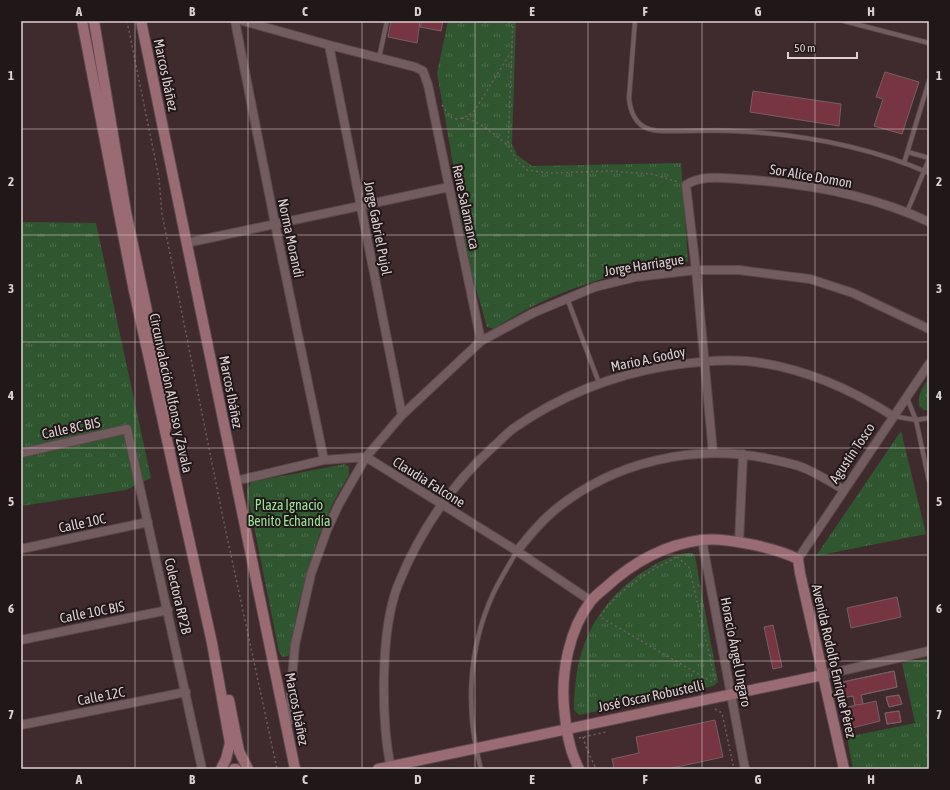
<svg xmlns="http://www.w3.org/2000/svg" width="950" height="790" font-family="'Asap Condensed',sans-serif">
	<defs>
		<pattern id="grass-tufts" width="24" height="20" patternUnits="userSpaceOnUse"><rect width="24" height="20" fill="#2f562e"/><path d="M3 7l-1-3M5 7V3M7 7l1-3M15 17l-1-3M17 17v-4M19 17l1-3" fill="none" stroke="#4d6d4b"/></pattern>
	</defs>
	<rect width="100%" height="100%" fill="#3f2b2e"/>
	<!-- grass -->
	<path fill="url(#grass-tufts)" d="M448,21H516L512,144L517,155L532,166L681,163L688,261L682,264C616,270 549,292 494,329L487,327L464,246L452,158L437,73Z
		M21,222L96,223L151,478L126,490L21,506Z
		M929,378V410H924L920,407C916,395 923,387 929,378Z
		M901,431L926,534L816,556Z
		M345,464L349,467V475L334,501L319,536L307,574L298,606L291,651L288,656L283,657L279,652L247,491L251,482Z
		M687,553H693L695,556L718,682L713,686L579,715L574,710C574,652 592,608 640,574C655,564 670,555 687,553Z
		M929,658V769H853L847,737L915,723L902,663Z"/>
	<!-- building -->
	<path fill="#773441" stroke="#765f62" d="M391,21H420L417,43L388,37Z
		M422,21H443L441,31L420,27Z
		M885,72L919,82L902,134L874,126L883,99L876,97Z
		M753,91L841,104L839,126L750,112Z
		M897,597L901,617L851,628L847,608Z
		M773,625L782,667L773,669L764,627Z
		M894,671L897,687L861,695L863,704L876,701L880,721L852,728L848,707L855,705L853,696L841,698L838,683Z
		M894,671L897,687L861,695L863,704L855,705L853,696L841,698L838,683Z
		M899,695L902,704L889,707L886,697Z
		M899,695L902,704L889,707L886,697Z
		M899,711L901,722L887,724L885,713Z
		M899,711L901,722L887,724L885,713Z
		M715,720L723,757L668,769H614L612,759L639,753L636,737Z"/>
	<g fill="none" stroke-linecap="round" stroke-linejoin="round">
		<defs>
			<path id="lane" d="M635,21L629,98C630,110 635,125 649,129C657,132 667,131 676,131C695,131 714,130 734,131C801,134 867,146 929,173
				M844,21L929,43
				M379,58L387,21
				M908,152L929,158
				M904,163L929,81
				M907,212L929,159
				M567,298L599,383
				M907,398L916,420L929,481
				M893,416L916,420L929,418
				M481,769C465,711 468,649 493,594C500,579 509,565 517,551"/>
			<path id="street" d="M235,21L275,224L324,460
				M243,21L329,45L415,67L423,71L428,85L481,341
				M329,45L402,415
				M186,243L449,187
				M21,453L127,429L202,769
				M713,453L696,270L686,185C701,175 721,178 739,179C804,183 870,194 929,222
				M235,481L324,460L366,457L517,551L591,601
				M702,540L745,769
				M739,543L743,454
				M21,549L148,522
				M517,551C529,536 541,521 556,509C614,462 692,444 765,458C778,461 792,463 804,468C818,474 831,482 844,490
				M798,559L929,364
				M21,640L168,610
				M823,675L929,651
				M288,723L295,645L311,574L327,530L339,504L366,457L402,415L481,341L533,313L595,287L636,277L696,270H739L810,279L853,293L929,329
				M21,725L186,692
				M391,769C381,721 380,631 398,585C419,533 452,484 494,446C501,440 507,433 514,428C560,396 613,375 667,366C693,362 720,359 746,361C799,366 849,388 893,416"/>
			<path id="secondary" d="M82,21L134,291L212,643L230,743L226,759L221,769
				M94,21L126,212L171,424
				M141,21L295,769
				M229,700L239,751L248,769
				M234,769H236
				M378,769L823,675
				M579,769C569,750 566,729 564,707C561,673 569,629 591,601C595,596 600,592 605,588C632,563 663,545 701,540C726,537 776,548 798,559L800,573L844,769"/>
		</defs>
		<!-- lane casing -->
		<use href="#lane" stroke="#5a484b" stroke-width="5.5"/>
		<!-- street casing -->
		<use href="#street" stroke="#5a484b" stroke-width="10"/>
		<!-- secondary casing -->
		<use href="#secondary" stroke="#5a484b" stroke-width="12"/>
		<!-- path -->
		<path stroke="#6f5d60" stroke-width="1.5" stroke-dasharray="2 3" stroke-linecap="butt" d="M127,21L159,178L162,214L223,518L277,769
			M513,21L508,145L517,161L527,170L550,173L609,171L652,174L678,182
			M442,105L450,117L456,119L462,118L473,113L511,52
			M462,118C481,121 493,134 508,145
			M677,557L689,567L715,679L712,682L600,617C618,589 648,572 677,557Z
			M715,709L722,713L734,769
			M583,737L586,747L596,769
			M579,738L606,732"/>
		<!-- lane -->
		<use href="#lane" stroke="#735c5f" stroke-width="4"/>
		<!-- street -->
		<use href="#street" stroke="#735c5f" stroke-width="8"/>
		<!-- secondary -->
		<use href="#secondary" stroke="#9a6b72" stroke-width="10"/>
	</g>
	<!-- grid -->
	<path fill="none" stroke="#ded0d2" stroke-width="1" stroke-opacity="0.55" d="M135,21V769M248,21V769M362,21V769M475,21V769M588,21V769M702,21V769M815,21V769M21,129H929M21,235H929M21,342H929M21,448H929M21,555H929M21,661H929"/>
	<g text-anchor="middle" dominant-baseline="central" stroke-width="4" stroke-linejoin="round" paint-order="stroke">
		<!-- street labels -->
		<g font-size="14" fill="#ded0d2" stroke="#201718">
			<text transform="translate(166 75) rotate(78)">Marcos Ibáñez</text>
			<text transform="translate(811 176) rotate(10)">Sor Alice Domon</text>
			<text transform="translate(466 207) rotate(78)">Rene Salamanca</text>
			<text transform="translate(378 228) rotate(79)">Jorge Gabriel Pujol</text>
			<text transform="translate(291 238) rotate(78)">Norma Morandi</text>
			<text transform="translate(644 265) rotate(-9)">Jorge Harriague</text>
			<text transform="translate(648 359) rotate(-12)">Mario A. Godoy</text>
			<text transform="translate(231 392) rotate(79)">Marcos Ibáñez</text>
			<text transform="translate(171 393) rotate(78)">Circunvalación Alfonso y Zavala</text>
			<text transform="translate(71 428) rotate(-12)">Calle 8C BIS</text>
			<text transform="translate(852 453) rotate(-56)">Agustín Tosco</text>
			<text transform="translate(429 482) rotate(32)">Claudia Falcone</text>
			<text transform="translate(82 523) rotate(-12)">Calle 10C</text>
			<text transform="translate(178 596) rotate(77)">Colectora RP2B</text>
			<text transform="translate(92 612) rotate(-11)">Calle 10C BIS</text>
			<text transform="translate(736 652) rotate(79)">Horacio Ángel Ungaro</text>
			<text transform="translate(834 661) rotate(77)">Avenida Rodolfo Enrique Pérez</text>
			<text transform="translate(101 696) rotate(-11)">Calle 12C</text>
			<text transform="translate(651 696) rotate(-12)">José Oscar Robustelli</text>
			<text transform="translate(297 709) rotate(79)">Marcos Ibáñez</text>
		</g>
		<!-- park labels -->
		<g font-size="14" fill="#9be398" stroke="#201718">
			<text x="289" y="505">Plaza Ignacio<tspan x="289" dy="16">Benito Echandía</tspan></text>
		</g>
	</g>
	<!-- border -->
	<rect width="950" height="790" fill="none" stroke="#201718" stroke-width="44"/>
	<!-- scale -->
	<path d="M788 52v6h69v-6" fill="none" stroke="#ded0d2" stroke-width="2"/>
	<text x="794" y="52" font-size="12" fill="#ded0d2" stroke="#201718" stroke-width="3" paint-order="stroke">50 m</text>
	<rect x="22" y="22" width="906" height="746" fill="none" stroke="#ded0d2" stroke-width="1.5"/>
	<g font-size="13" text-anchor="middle" font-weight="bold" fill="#ded0d2">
		<text x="79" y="16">A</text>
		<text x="192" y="16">B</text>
		<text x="305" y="16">C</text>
		<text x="418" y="16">D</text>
		<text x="532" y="16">E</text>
		<text x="645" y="16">F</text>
		<text x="758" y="16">G</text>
		<text x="871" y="16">H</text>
		<text x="11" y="80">1</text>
		<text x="939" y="80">1</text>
		<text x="11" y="186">2</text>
		<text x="939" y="186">2</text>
		<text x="11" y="293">3</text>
		<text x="939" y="293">3</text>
		<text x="11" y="400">4</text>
		<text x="939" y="400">4</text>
		<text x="11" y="506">5</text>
		<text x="939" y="506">5</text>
		<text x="11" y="613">6</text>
		<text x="939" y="613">6</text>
		<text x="11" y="719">7</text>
		<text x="939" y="719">7</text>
		<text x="79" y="784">A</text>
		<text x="192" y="784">B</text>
		<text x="305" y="784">C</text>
		<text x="418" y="784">D</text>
		<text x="532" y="784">E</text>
		<text x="645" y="784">F</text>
		<text x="758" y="784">G</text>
		<text x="871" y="784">H</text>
	</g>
</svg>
